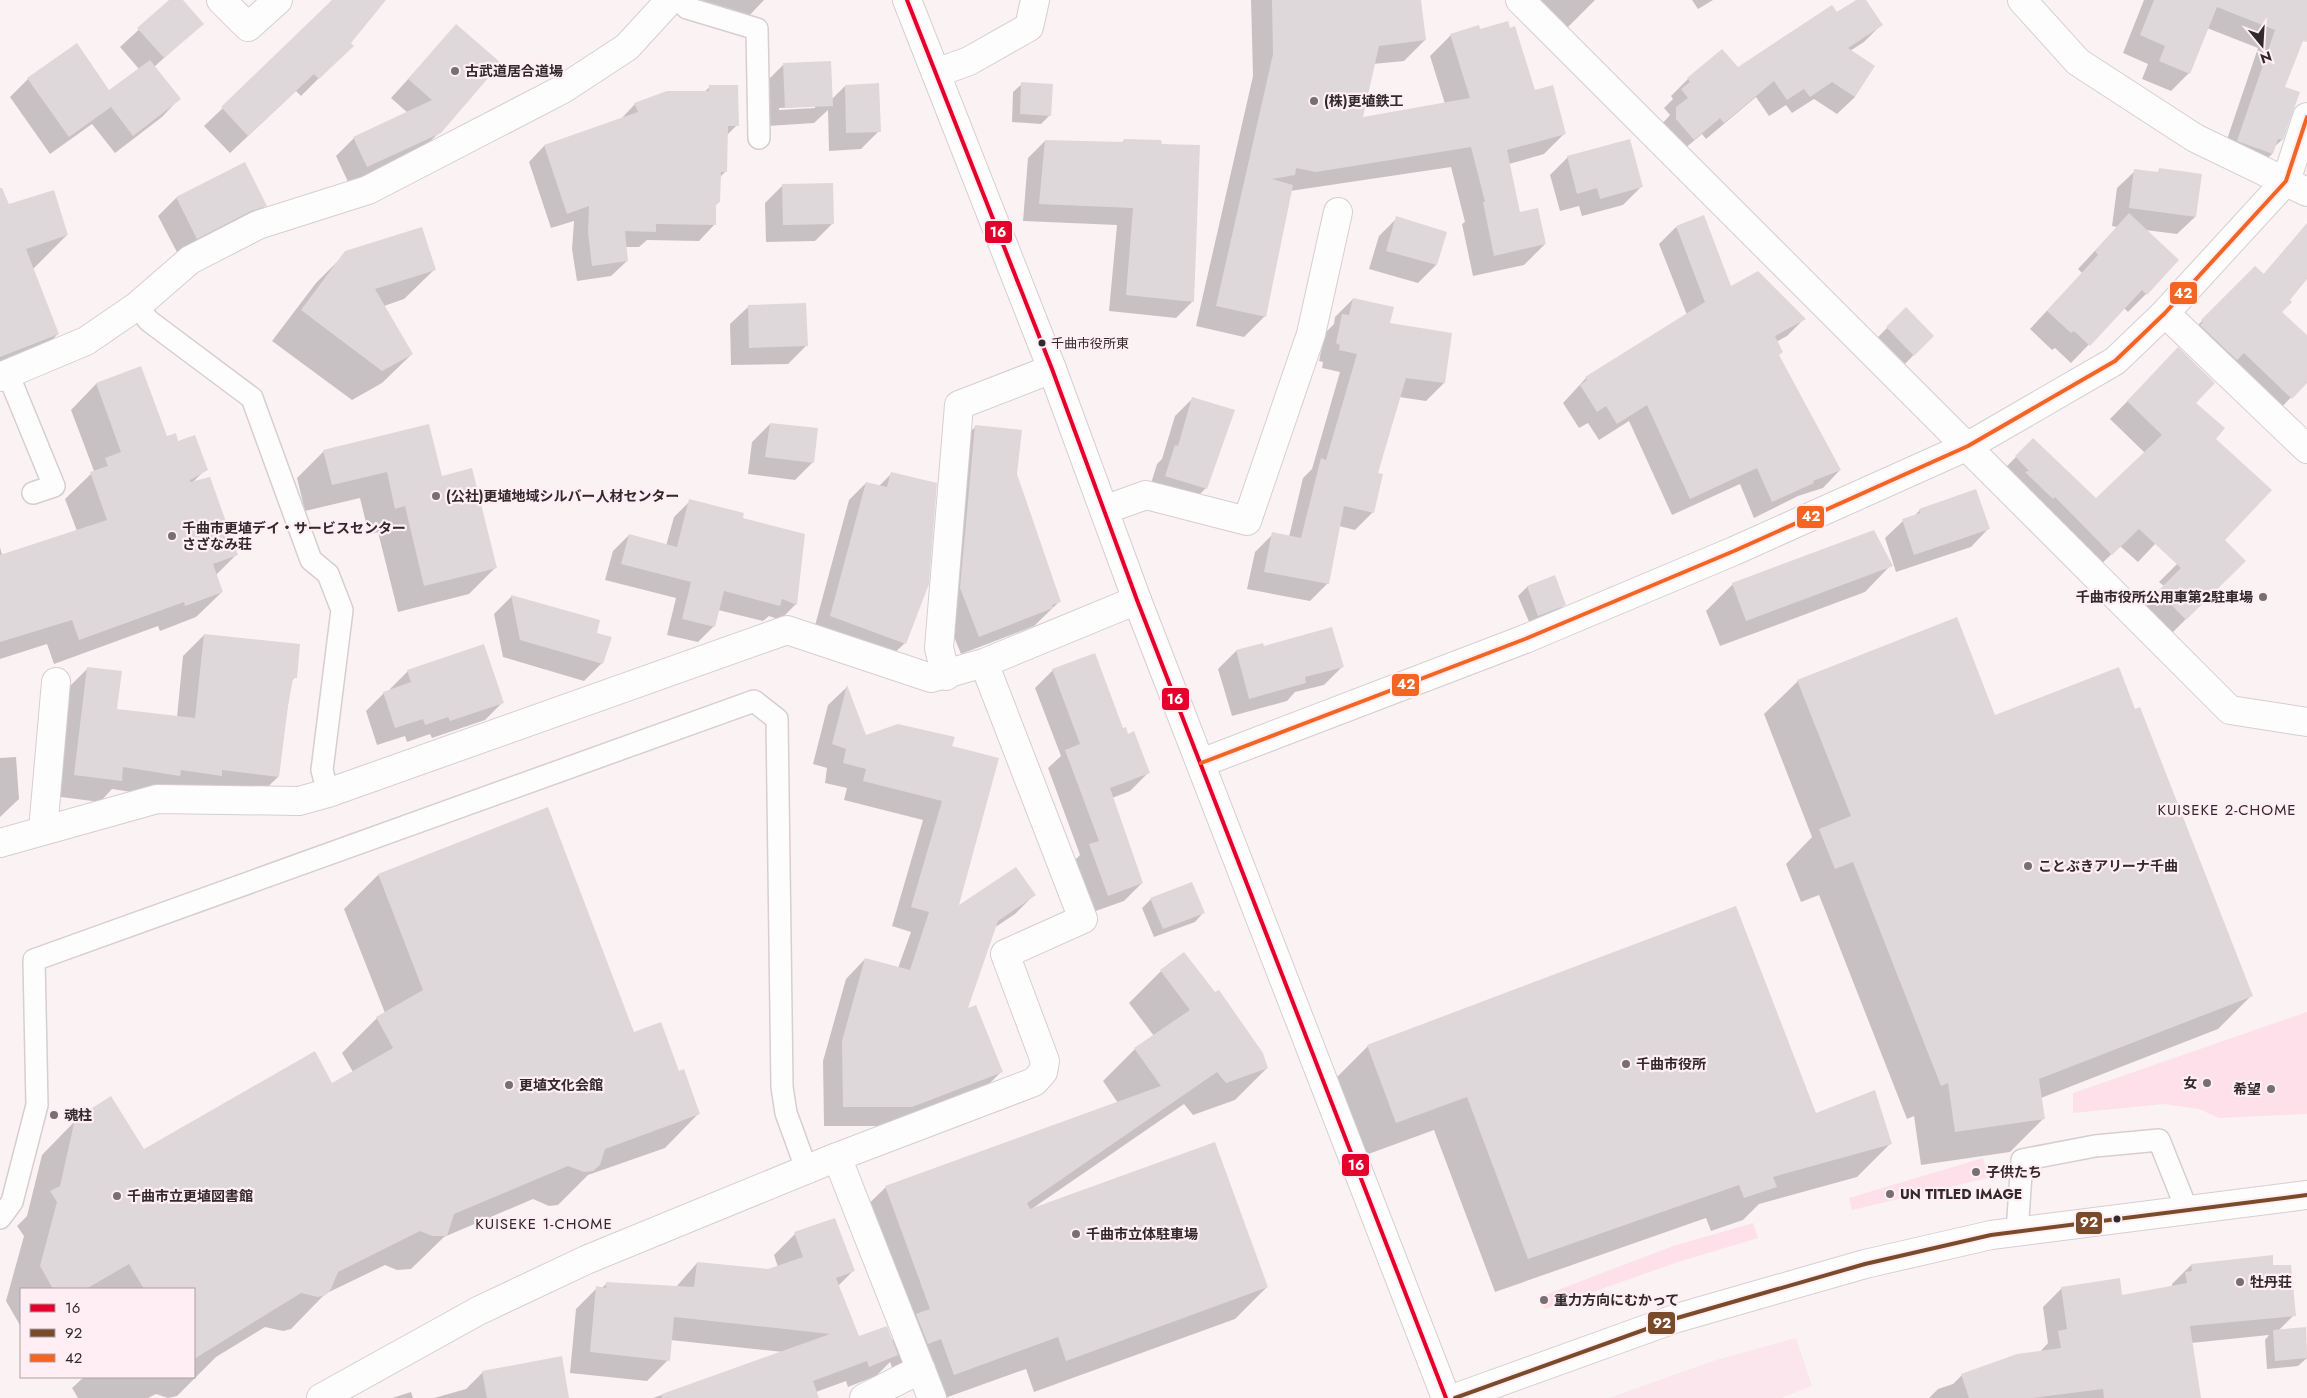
<svg xmlns="http://www.w3.org/2000/svg" width="2307" height="1398" font-family="Jost,'Noto Sans JP',sans-serif">
	<rect width="100%" height="100%" fill="#fbf2f4"/>
	<!-- built -->
	<path fill="#fae6ec" d="M1796,1338L1812,1386L1781,1398H1609L1716,1360Z"/>
	<!-- green -->
	<path fill="#fde0e9" d="M2307,1012V1114L2219,1118L2199,1109L2164,1104L2073,1113V1093Z
		M1983,1158L1988,1178L1852,1210L1849,1198Z
		M1753,1223L1758,1238L1678,1262L1545,1309L1537,1298L1673,1246Z"/>
	<!-- shadow -->
	<path fill="#0003" fill-rule="evenodd" d="M171,0L202,24L154,67L179,99L162,117L115,153L92,124L50,154L10,97L28,79L109,92L139,69L120,47Z
		M332,0H384L334,63L301,96L296,91L230,153L204,126L304,31L306,33Z
		M703,0H764L745,20L701,6Z
		M1251,0H1420L1425,40L1404,61L1373,64L1361,118L1445,104L1430,56L1451,35L1480,31L1534,92L1565,133L1544,154L1509,164L1519,213L1545,244L1524,265L1473,276L1462,224L1465,222L1451,167L1290,191L1265,316L1244,337L1196,326L1253,76Z
		M1537,0H1595L1567,28Z
		M1692,0H1713L1698,9Z
		M1858,0H1865L1881,25L1864,42L1850,51L1855,97L1837,114L1814,99L1792,113L1786,105L1769,116L1756,97L1706,139L1702,134L1676,156L1660,126L1670,115L1664,108L1673,99L1671,96L1688,79L1738,69Z
		M2144,0H2307V28L2284,87L2282,140L2274,147L2272,154L2254,172L2221,157L2258,48L2207,28L2189,73L2171,91L2142,79L2148,64L2123,53Z
		M456,26L440,132L421,150L349,184L336,156L354,138L408,113L391,98Z
		M783,65L832,99L845,86L879,131L861,149L829,151L828,110L814,123L768,126L765,83ZM815,106V108L779,110V108Z
		M1022,84L1050,115L1041,124L1012,122L1013,92Z
		M710,87L737,125L726,136V171L719,178V202L714,206V225L699,241L647,240L639,247H625L627,261L611,276L577,281L572,249L574,221L551,228L529,162L544,146L620,120L635,104L704,92Z
		M1124,140L1160,145L1193,301L1176,318L1109,311L1117,225L1023,221L1028,158L1045,141L1121,144Z
		M1568,157L1641,187L1623,205L1582,216L1579,206L1560,211L1550,175Z
		M2160,170L2195,217L2177,234L2145,230L2146,294L2128,312L2124,308L2071,363L2055,348L2052,350L2030,329L2082,273L2078,269L2117,227L2112,226L2117,188L2135,171L2156,173Z
		M783,185L833,223L815,241L766,242L765,203Z
		M176,198L266,205L248,223L179,256L158,216Z
		M0,208L67,235L33,269L58,334L10,381L0,385Z
		M1397,218L1436,265L1418,283L1369,269L1379,236Z
		M2307,224V277L2280,312L2307,337V381L2273,416L2184,339L2255,268L2263,275Z
		M1676,227L1731,288L1804,319L1787,336L1776,342L1778,355L1840,470L1823,488L1798,496L1754,518L1740,484L1672,515L1629,421L1599,440L1588,423L1579,428L1563,403L1586,378L1687,315L1659,244Z
		M346,253L434,270L404,299L384,306L412,354L382,383L352,400L272,341L316,283Z
		M1353,299L1388,324L1444,383L1426,401L1399,397L1377,474L1373,512L1355,530L1339,526L1328,583L1310,601L1247,589L1255,552L1273,534L1289,537L1303,478L1312,469L1340,372L1322,368L1323,362L1319,361L1325,333L1334,324L1335,317Z
		M748,307L806,346L788,364L731,365L730,324Z
		M1906,309L1932,336L1905,364L1878,337Z
		M2161,367L2194,403L2214,439L2155,544L2138,562L2120,546L2093,572L1998,475L2033,440L2096,500L2145,453L2110,419Z
		M140,368L166,438L178,442L206,469L192,483L237,554L216,575L222,592L196,617L160,631L158,626L54,664L47,644L0,659V547L2,555L77,531L65,499L94,471L71,410L96,384Z
		M1193,398L1206,488L1188,506L1148,493L1157,464L1162,459L1175,416Z
		M770,424L813,462L795,480L748,474L752,442Z
		M975,427L1016,475L1060,601L1034,626L961,654L942,607L958,445Z
		M324,451L441,477L495,568L469,594L398,612L378,532L369,535L360,498L305,511L297,478Z
		M891,474L905,643L887,660L813,633L849,500L866,483L879,486Z
		M690,501L741,519L796,604L780,620L769,616L763,621L718,610L714,626L698,642L667,635L676,598L605,580L613,551L629,535L666,546L674,517Z
		M1920,510L1988,529L1971,547L1896,572L1885,538L1903,521L1913,517Z
		M2244,561L2168,637L2141,610L2164,586L2159,582L2177,564Z
		M1891,565L1865,592L1720,646L1706,611L1733,584Z
		M1555,577L1565,604L1556,613L1530,624L1518,596L1527,587Z
		M512,596L595,633L602,663L584,681L503,657L494,614Z
		M204,635L295,677L291,682L278,777L256,798L158,796L112,789L100,802L53,796L66,690L88,668L116,710L177,717L183,656Z
		M1262,644L1264,648L1342,667L1324,685L1295,692L1287,701L1232,716L1218,669L1236,651Z
		M1053,670L1122,730L1148,773L1130,791L1112,798L1142,883L1124,901L1090,913L1072,863L1080,855L1048,768L1061,756L1035,688Z
		M408,671L503,702L485,720L432,738L430,734L407,742L405,736L377,745L366,711L384,693L391,691L390,689Z
		M1798,681L1995,717L2252,995L2218,1029L2041,1098L2044,1118L2010,1152L1921,1165L1914,1116L1907,1119L1819,895L1801,902L1786,864L1812,837L1764,714Z
		M847,687L865,737L950,747L957,908L1034,895L1015,914L994,928L966,1010L1002,1071L982,1091L891,1126H824L823,1061L846,979L865,959L898,968L911,932L892,926L923,820L844,800L847,788L825,783L827,768L813,764L828,705Z
		M16,757L19,799L0,817V758Z
		M378,875L633,1033L679,1072L699,1113L665,1148L588,1175L558,1205L549,1206L533,1199L444,1237L411,1269L397,1270L385,1265L325,1294L291,1329L283,1331L265,1327L216,1357L177,1396L168,1398L156,1394L148,1398H78L72,1388L84,1377H194V1289H21V1327L6,1301L24,1236L17,1226L27,1216L42,1155L76,1120L144,1151L332,1084L353,1072L342,1053L377,1018L385,1013L344,909Z
		M1151,899L1203,913L1195,922L1154,937L1142,908Z
		M1161,971L1267,1068L1235,1100L1193,1115L1184,1104L1033,1208L1267,1287L1235,1319L1034,1392L1026,1369L945,1398L908,1370L895,1375L890,1362L876,1376L848,1387L846,1381L816,1392L811,1398H653L783,1352L670,1340L668,1360L647,1381L570,1373L576,1309L597,1288H602L607,1283L676,1287L697,1263L769,1271L778,1267L774,1255L795,1234L853,1271L838,1286L859,1338L891,1341L896,1336L853,1219L886,1187L1118,1103L1103,1081L1135,1049L1154,1036L1129,1003Z
		M1368,1046L1815,1114L1891,1143L1857,1177L1759,1204L1743,1220L1711,1231L1706,1218L1495,1292L1434,1130L1363,1156L1334,1080Z
		M2191,1265L2272,1266L2294,1315L2279,1330L2305,1328L2307,1358L2298,1366L2267,1369L2265,1340L2269,1335L2191,1343L2141,1398H1929L1938,1389L1953,1384L1962,1375L2040,1352L2048,1343L2043,1307L2062,1288L2121,1297L2172,1287V1284Z
		M483,1372L568,1398H434L466,1389Z
		M411,1392L413,1398H392Z"/>
	<!-- building -->
	<path fill="#dfd8da" d="M169,0H183L204,24L164,58L137,28Z
		M332,0H386L351,43L354,46L319,79L314,74L248,136L221,107Z
		M1272,0H1421L1426,40L1379,46L1363,117L1470,98L1450,34L1479,25L1480,29L1508,21L1510,28L1515,26L1535,90L1553,85L1566,134L1507,150L1520,212L1538,208L1546,244L1494,256L1483,202H1485L1471,147L1316,172L1296,168L1295,175L1272,179L1293,185L1266,317L1216,306L1273,54Z
		M1856,0H1866L1883,25L1848,48L1875,66L1855,97L1832,82L1810,97L1804,89L1787,100L1774,81L1724,123L1720,118L1694,140L1676,119V107L1688,98L1681,89L1690,82L1687,78L1722,49L1738,67L1832,5L1837,12Z
		M2154,0H2307V42L2303,41L2285,87L2300,92L2283,140L2278,139L2273,154L2237,141L2275,30L2217,7L2190,74L2159,61L2165,46L2140,35Z
		M456,24L501,63L441,133L367,167L353,137L432,100L408,79Z
		M77,43L109,90L150,60L181,99L133,136L111,107L69,137L27,78Z
		M831,61L833,106L785,108L783,63Z
		M1021,82L1053,84L1051,116L1020,114Z
		M879,83L881,132L846,133L845,85Z
		M709,85H738L739,126H728L727,172H721L720,202L716,203V225L656,224V232L625,231L628,261L592,266L588,232L589,206L567,214L544,145L638,112L634,103L667,91H709Z
		M1124,139L1161,140L1162,144L1200,145L1194,302L1126,295L1133,208L1039,204L1045,140L1124,142Z
		M1630,139L1643,187L1600,199L1597,188L1577,194L1567,156Z
		M245,162L267,206L251,211L197,239L176,197Z
		M2159,168L2202,174L2196,217L2129,208L2134,169L2158,172Z
		M833,183L834,224L783,225L782,184Z
		M0,188H2L9,204L54,190L68,235L26,249L59,334L0,357Z
		M2129,213L2179,260L2147,295L2142,290L2090,346L2074,331L2071,333L2047,311L2098,255L2095,251Z
		M1704,215L1731,286L1758,271L1806,319L1775,336L1783,352L1779,355L1841,470L1813,481L1814,483L1772,502L1757,468L1690,499L1647,405L1617,424L1606,406L1597,412L1580,385L1587,380L1585,377L1705,302L1676,226Z
		M1396,216L1447,232L1437,265L1386,251Z
		M2307,223V279L2290,300L2292,302L2282,312L2307,335V383L2292,399L2244,353L2237,360L2200,325L2203,322L2201,320L2255,266L2264,274Z
		M422,227L436,270L375,289L413,354L382,371L301,310L345,251Z
		M1353,298L1394,307L1390,323L1452,333L1445,383L1406,378L1378,473L1383,474L1374,513L1344,506L1329,584L1264,572L1272,532L1301,538L1321,458L1326,460L1357,354L1339,350L1340,345L1336,343L1342,314L1349,315Z
		M806,303L808,346L749,348L748,305Z
		M1906,307L1934,336L1914,356L1886,327Z
		M2178,347L2215,383L2196,403L2225,428L2216,439L2272,490L2225,540L2246,561L2186,620L2158,591L2181,568L2139,529L2112,555L2055,497L2053,499L2025,472L2029,471L2015,456L2033,438L2096,498L2162,435L2127,401Z
		M141,366L167,436L176,433L178,441L195,435L208,470L190,480V482L210,477L238,555L213,564L223,592L185,606L184,602L79,640L72,620L0,642V555L107,520L90,472L108,466L105,458L121,452L96,383Z
		M1192,397L1235,410L1207,489L1165,476L1175,445L1178,446Z
		M770,423L818,428L814,463L765,457Z
		M429,424L442,476L472,468L497,568L424,586L405,506L395,509L387,472L332,485L323,450Z
		M975,425L1022,430L1017,474L1061,602L1052,605L1053,608L979,637L960,588Z
		M891,472L937,483L929,584L906,644L830,616L866,482L887,487Z
		M1976,489L1990,529L1914,555L1902,519L1920,513L1919,509Z
		M689,499L744,513L743,518L805,534L797,605L782,599L780,606L724,591L715,627L682,619L691,582L621,564L629,534L677,547Z
		M1874,530L1893,566L1746,621L1732,583Z
		M1555,575L1566,605L1538,616L1527,586Z
		M511,595L600,620L597,633L612,637L603,664L520,640Z
		M1957,617L1995,715L2119,667L2135,709L2140,707L2253,996L2039,1079L2045,1119L1955,1132L1948,1083L1941,1086L1853,862L1835,869L1819,829L1851,816L1797,680Z
		M1332,627L1344,667L1305,677L1306,683L1249,699L1236,650L1263,643L1264,646Z
		M204,634L300,644L297,678H293L288,706L279,777L222,770V776L181,770L180,776L123,767L122,781L74,775L87,667L122,671L117,709L195,718Z
		M484,644L504,703L450,721L448,717L425,725L423,719L395,728L383,692L411,682L407,670Z
		M1095,653L1123,728L1126,727L1128,734L1134,731L1150,773L1110,788L1143,883L1108,896L1089,844L1099,841L1065,750L1080,744L1052,669Z
		M847,685L866,735L898,724L955,737L952,746L999,758L959,905L1016,867L1036,895L998,921L968,1008L976,1005L1003,1072L912,1107H843L842,1041L865,958L910,970L929,912L911,907L942,801L863,781L866,769L843,763L846,749L832,744Z
		M548,807L634,1032L661,1022L679,1071L684,1069L700,1114L605,1149L600,1165L593,1171L584,1172L568,1166L454,1214L447,1236H432L420,1231L338,1272L331,1289L326,1295L318,1297L301,1293L194,1359V1289H144L129,1264L86,1289H53L40,1266L57,1202L50,1191L60,1186L75,1119L111,1096L144,1149L315,1051L332,1083L393,1048L376,1017L423,990L378,874Z
		M1192,882L1205,913L1163,929L1150,898Z
		M1736,906L1816,1113L1875,1090L1892,1144L1773,1177L1777,1187L1744,1198L1739,1185L1528,1259L1467,1097L1396,1123L1367,1045Z
		M1184,952L1215,992L1219,990L1263,1053L1268,1068L1226,1083L1217,1072L1027,1203L1030,1209L1215,1142L1268,1287L1066,1361L1058,1337L954,1375L941,1339L928,1344L916,1314L930,1309L885,1186L1161,1086L1134,1048L1190,1010L1160,970Z
		M835,1218L855,1271L836,1278L859,1336L887,1326L898,1355L869,1367L867,1361L813,1381L819,1398H662V1394L830,1334L674,1317L670,1361L590,1352L596,1286L606,1288V1282L694,1287L697,1262L768,1269L803,1257L794,1232Z
		M2273,1255V1265H2291L2296,1316L2190,1326L2201,1398H2104L2103,1389L2032,1398H1969L1961,1374L2017,1354L2061,1348L2058,1331L2067,1329L2061,1287L2120,1278L2122,1295L2187,1283L2185,1272L2192,1271L2191,1264Z
		M2306,1327L2307,1358L2275,1361L2273,1330Z
		M562,1356L569,1398H487L482,1371Z"/>
	<g fill="none" stroke-linecap="round" stroke-linejoin="round">
		<defs>
			<path id="service" d="M680,0L687,8L757,29L759,138
				M137,306L149,321L252,398L311,560L328,574L342,610L322,770L328,793
				M8,374L54,486L33,493
				M0,1218L12,1202L37,1105L34,960L754,701L777,719L782,1087L786,1113L806,1168
				M2017,1232L2022,1160L2095,1146L2159,1140L2187,1210"/>
			<path id="minor" d="M221,0L248,27L278,0
				M1520,0L2230,710L2307,722
				M2022,0L2078,62L2195,138L2307,192
				M936,73L969,61L1029,27L1035,0
				M2165,313L2307,449
				M0,377L86,341L137,306L190,260L258,225L368,190L563,89L627,47L670,0
				M1104,510L1146,495L1247,521L1311,334L1338,212
				M946,676L939,648L959,405L1052,369
				M1201,763L1525,639L1734,551L1968,446L2115,361L2165,313L2286,181L2307,117
				M43,830L56,682
				M0,843L157,799L299,801L328,793L787,630L931,678L984,663L1137,600
				M321,1398L478,1311L586,1260L837,1157
				M864,1398L921,1369
				M932,1398L837,1157L1034,1082L1043,1072L1045,1061L1005,954L1083,919L984,663"/>
			<path id="tertiary" d="M907,0L1052,369L1137,600L1446,1398"/>
			<path id="trunk" d="M1455,1398L1677,1318L1865,1264L1991,1235L2307,1195"/>
		</defs>
		<!-- service casing -->
		<use href="#service" stroke="#d6ced0" stroke-width="24"/>
		<!-- minor casing -->
		<use href="#minor" stroke="#d6ced0" stroke-width="30"/>
		<!-- tertiary casing -->
		<use href="#tertiary" stroke="#d6ced0" stroke-width="30"/>
		<!-- trunk casing -->
		<use href="#trunk" stroke="#d6ced0" stroke-width="30"/>
		<!-- service -->
		<use href="#service" stroke="#fefdfd" stroke-width="21"/>
		<!-- minor -->
		<use href="#minor" stroke="#fefdfd" stroke-width="28"/>
		<!-- tertiary -->
		<use href="#tertiary" stroke="#fefdfd" stroke-width="28"/>
		<!-- trunk -->
		<use href="#trunk" stroke="#fefdfd" stroke-width="28"/>
		<defs>
			<path id="bus-1" d="M907,0L1052,369L1137,600L1446,1398"/>
			<path id="bus-2" d="M1455,1398L1677,1318L1865,1264L1991,1235L2307,1195"/>
			<path id="bus-3" d="M1201,763L1525,639L1734,551L1968,446L2115,361L2165,313L2286,181L2307,117"/>
		</defs>
		<!-- bus-1 casing -->
		<use href="#bus-1" stroke="#ffeef3" stroke-width="8"/>
		<!-- bus-2 casing -->
		<use href="#bus-2" stroke="#ffeef3" stroke-width="8"/>
		<!-- bus-3 casing -->
		<use href="#bus-3" stroke="#ffeef3" stroke-width="8"/>
		<!-- bus-1 -->
		<use href="#bus-1" stroke="#e4002b" stroke-width="4"/>
		<!-- bus-2 -->
		<use href="#bus-2" stroke="#7a4b2a" stroke-width="4"/>
		<!-- bus-3 -->
		<use href="#bus-3" stroke="#f26522" stroke-width="4"/>
	</g>
	<!-- markers -->
	<g fill="#786f72" stroke="#ffeef3" stroke-width="2">
		<circle cx="455" cy="71" r="5"/>
		<circle cx="1314" cy="101" r="5"/>
		<circle cx="436" cy="496" r="5"/>
		<circle cx="172" cy="536" r="5"/>
		<circle cx="2263" cy="597" r="5"/>
		<circle cx="2028" cy="866" r="5"/>
		<circle cx="1626" cy="1064" r="5"/>
		<circle cx="2207" cy="1083" r="5"/>
		<circle cx="509" cy="1085" r="5"/>
		<circle cx="2271" cy="1089" r="5"/>
		<circle cx="54" cy="1115" r="5"/>
		<circle cx="1976" cy="1172" r="5"/>
		<circle cx="1890" cy="1194" r="5"/>
		<circle cx="117" cy="1196" r="5"/>
		<circle cx="1076" cy="1234" r="5"/>
		<circle cx="2240" cy="1282" r="5"/>
		<circle cx="1544" cy="1300" r="5"/>
	</g>
	<g fill="#31292c" stroke="#ffeef3" stroke-width="2">
		<circle cx="1042" cy="343" r="4.5"/>
		<circle cx="2117" cy="1219" r="4.5"/>
	</g>
	<g text-anchor="middle" dominant-baseline="central" stroke-width="4.5" stroke-linejoin="round" paint-order="stroke">
		<!-- bus labels -->
		<g font-size="13" fill="#31292c" stroke="#ffeef3" text-anchor="start">
			<text x="1051" y="343">千曲市役所東</text>
		</g>
		<!-- poi labels -->
		<g font-size="14" font-weight="bold" fill="#31292c" stroke="#ffeef3" text-anchor="start">
			<text x="465" y="71">古武道居合道場</text>
			<text x="1324" y="101">(株)更埴鉄工</text>
			<text x="446" y="496">(公社)更埴地域シルバー人材センター</text>
			<text x="182" y="528">千曲市更埴デイ・サービスセンター<tspan x="182" dy="16">さざなみ荘</tspan></text>
			<text x="2253" y="597" text-anchor="end">千曲市役所公用車第2駐車場</text>
			<text x="2038" y="866">ことぶきアリーナ千曲</text>
			<text x="1636" y="1064">千曲市役所</text>
			<text x="2197" y="1083" text-anchor="end">女</text>
			<text x="519" y="1085">更埴文化会館</text>
			<text x="2261" y="1089" text-anchor="end">希望</text>
			<text x="64" y="1115">魂柱</text>
			<text x="1986" y="1172">子供たち</text>
			<text x="1900" y="1194">UN TITLED IMAGE</text>
			<text x="127" y="1196">千曲市立更埴図書館</text>
			<text x="1086" y="1234">千曲市立体駐車場</text>
			<text x="2250" y="1282">牡丹荘</text>
			<text x="1554" y="1300">重力方向にむかって</text>
		</g>
		<!-- neighbourhood labels -->
		<g font-size="15" letter-spacing="1" fill="#31292c" stroke="#ffeef3">
			<text x="2227" y="810">KUISEKE 2-CHOME</text>
			<text x="544" y="1224">KUISEKE 1-CHOME</text>
		</g>
	</g>
	<g stroke="#ffeef3" stroke-width="2">
		<rect x="984" y="220" width="29" height="24" rx="5" fill="#e4002b"/>
		<rect x="2169" y="281" width="29" height="24" rx="5" fill="#f26522"/>
		<rect x="1796" y="505" width="29" height="24" rx="5" fill="#f26522"/>
		<rect x="1391" y="673" width="29" height="24" rx="5" fill="#f26522"/>
		<rect x="1161" y="687" width="29" height="24" rx="5" fill="#e4002b"/>
		<rect x="1341" y="1153" width="29" height="24" rx="5" fill="#e4002b"/>
		<rect x="2075" y="1211" width="28" height="24" rx="5" fill="#7a4b2a"/>
		<rect x="1647" y="1311" width="29" height="24" rx="5" fill="#7a4b2a"/>
	</g>
	<g font-size="14" text-anchor="middle" font-weight="bold" fill="#fff">
		<text x="998" y="237">16</text>
		<text x="2183" y="298">42</text>
		<text x="1811" y="521">42</text>
		<text x="1406" y="689">42</text>
		<text x="1175" y="704">16</text>
		<text x="1356" y="1170">16</text>
		<text x="2089" y="1227">92</text>
		<text x="1662" y="1328">92</text>
	</g>
	<!-- legend -->
	<rect x="20" y="1288" width="175" height="90" fill="#ffeef3" stroke="#ad9fa3"/>
	<rect x="30" y="1304" width="25" height="8" fill="#e4002b" stroke="#ad9fa3"/>
	<text x="65" y="1313" font-size="15" fill="#31292c">16</text>
	<rect x="30" y="1329" width="25" height="8" fill="#7a4b2a" stroke="#ad9fa3"/>
	<text x="65" y="1338" font-size="15" fill="#31292c">92</text>
	<rect x="30" y="1354" width="25" height="8" fill="#f26522" stroke="#ad9fa3"/>
	<text x="65" y="1363" font-size="15" fill="#31292c">42</text>
	<!-- north arrow -->
	<g transform="translate(2262 45) rotate(162)" stroke="#ffeef3" stroke-width="4" paint-order="stroke">
	<path d="M0-4L9 19L0 12L-9 19Z" fill="#31292c"/>
	<text y="-8" font-size="14" font-weight="bold" text-anchor="middle" fill="#31292c">N</text>
	</g>
</svg>
